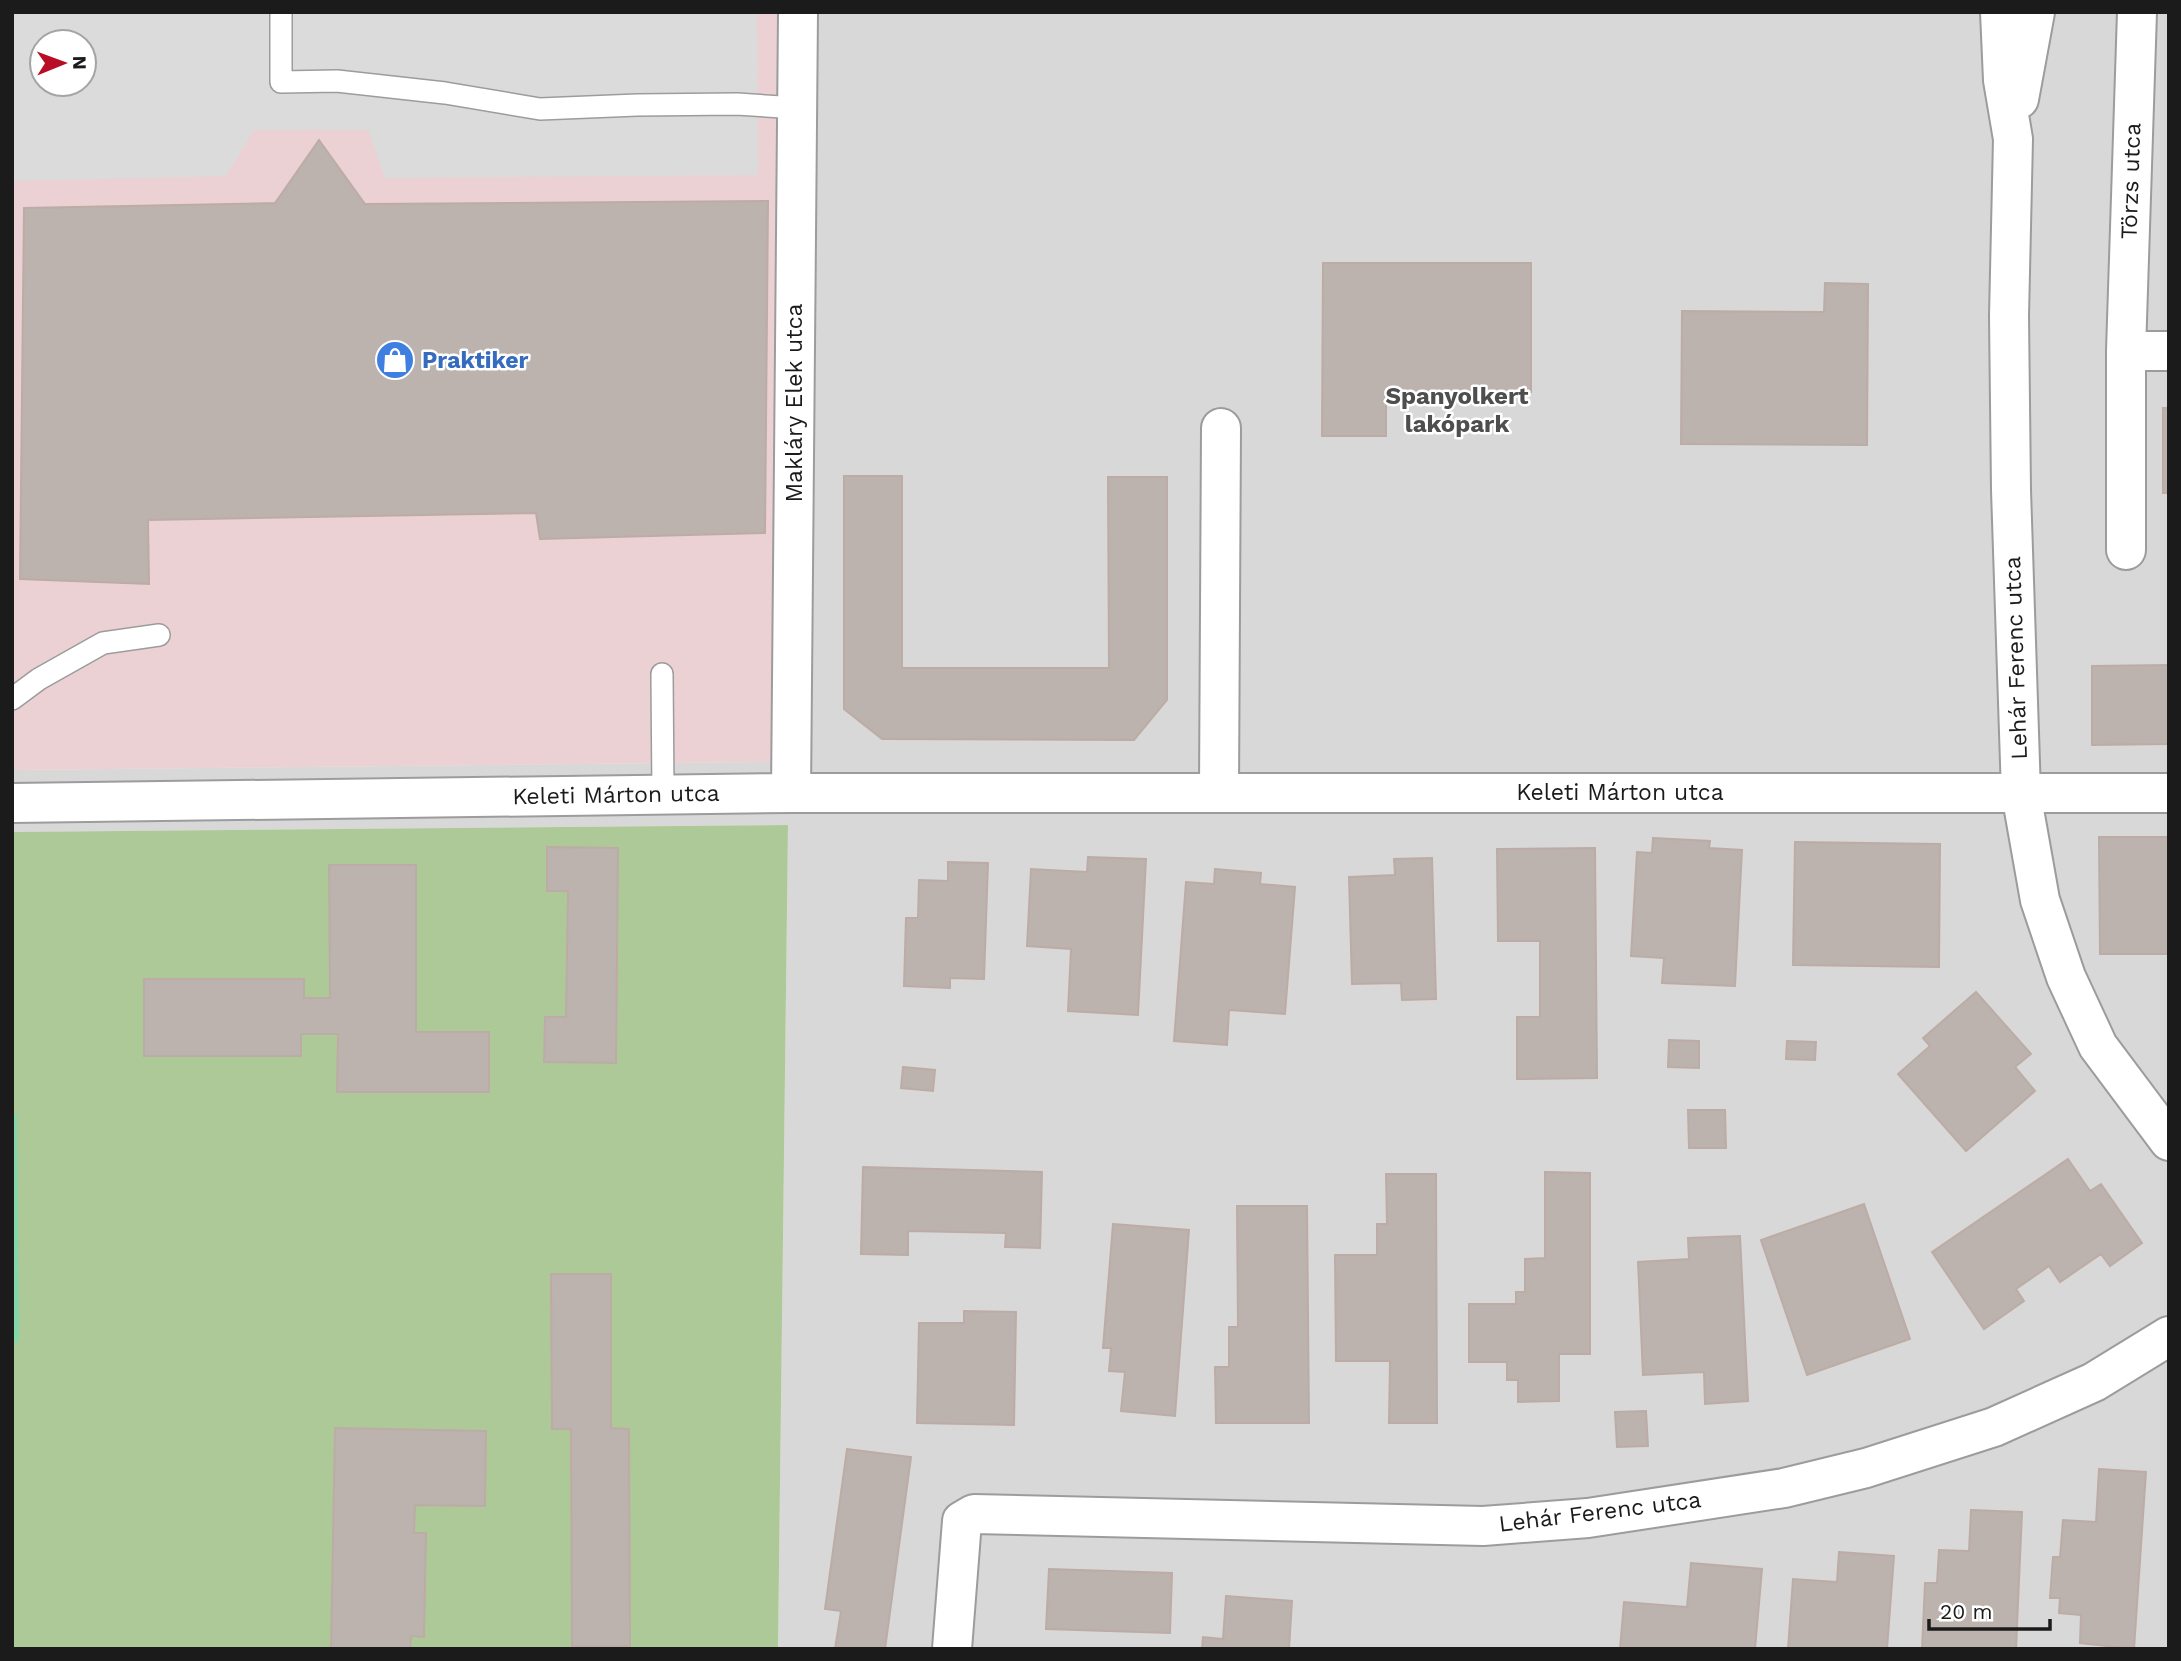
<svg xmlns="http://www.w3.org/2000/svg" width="2181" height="1661" font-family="'Work Sans',sans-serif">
	<rect width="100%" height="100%" fill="#ece7e1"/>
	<!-- residential -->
	<path fill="#d9d8d8" d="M787,12H2169V1649H778L788,825L12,832V770L770,762Z"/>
	<!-- commercial -->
	<path fill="#ecd1d4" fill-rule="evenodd" d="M12,12H787L771,762L12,770ZM42,42H84V84H42Z"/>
	<!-- forest -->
	<path fill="#aec998" d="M788,825L778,1649H12V832Z"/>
	<!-- pitch -->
	<path fill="#83d7aa" d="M12,1114H17L19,1342H12Z"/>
	<!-- parking -->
	<path fill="#dbdbdb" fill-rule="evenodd" d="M12,12H757L758,175L385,178L368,130H254L226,176L12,181ZM42,42H84V84H42Z"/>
	<!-- building -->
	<path fill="#bcb2ae" stroke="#bcaca5" stroke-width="2" d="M319,140L365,204L768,201L765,533L540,539L536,513L148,520L149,584L20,579L24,208L275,203Z
		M1323,263H1531V392H1386V436H1322Z
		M1825,283L1868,284L1867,445L1681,444L1682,311L1824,312Z
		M2163,408H2169V493H2163Z
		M844,476H902V668H1109L1108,477H1167V700L1134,740L882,739L844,709Z
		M2169,665V744L2092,745V666Z
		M2099,837H2169V954H2100Z
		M1653,838L1710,841L1709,848L1742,850L1735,986L1662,983L1664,958L1631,956L1637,852L1652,853Z
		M1795,842L1940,844L1939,967L1793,965Z
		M547,847L618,848L616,1063L544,1062L545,1017H566L568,891H547Z
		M1595,848L1597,1078L1517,1079V1017H1540V941H1498L1497,849Z
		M1088,857L1146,859L1138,1015L1068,1011L1071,949L1027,946L1031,869L1087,872Z
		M1432,858L1436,999L1402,1000L1401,983L1352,984L1349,877L1395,875L1394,859Z
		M948,862L988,863L984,979L950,978V988L904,986L906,918H918L919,880L948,881Z
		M329,865H416V1032H489V1092H337L338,1034H301V1056H144V979H304V998H330Z
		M1215,869L1261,873L1260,884L1295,887L1285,1014L1229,1010L1227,1045L1174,1041L1186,882L1214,884Z
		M1976,992L2031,1054L2015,1067L2035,1091L1966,1151L1898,1074L1930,1046L1923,1038Z
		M1669,1040L1699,1041V1068L1668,1067Z
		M1787,1041L1816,1042L1815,1060L1786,1059Z
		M903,1067L935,1070L933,1091L901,1088Z
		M1688,1110H1725L1726,1148H1689Z
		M2068,1159L2090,1191L2101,1184L2142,1243L2110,1266L2101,1254L2060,1282L2049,1266L2016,1289L2024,1301L1984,1329L1932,1252Z
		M863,1167L1042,1172L1040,1248L1005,1247L1006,1233L908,1231V1255L861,1254Z
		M1545,1172L1590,1173V1354H1559V1401L1518,1402V1380H1507V1362H1469V1304H1516V1292H1525V1259L1545,1258Z
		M1386,1174H1436L1437,1423H1389L1390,1361H1336L1335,1255H1377V1224H1387Z
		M1864,1204L1910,1339L1807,1375L1761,1240Z
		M1237,1206H1307L1309,1423H1216L1215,1367H1229V1327H1238Z
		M1113,1224L1189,1230L1175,1416L1121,1411L1125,1372L1109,1371L1111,1348H1103Z
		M1740,1236L1748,1401L1705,1404L1704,1372L1643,1375L1638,1262L1689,1259L1688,1238Z
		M551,1274H611V1428L629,1429L630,1646H572L571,1429H552Z
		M964,1311L1016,1312L1014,1425L917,1423L919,1323H964Z
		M1646,1411L1648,1446L1617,1447L1615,1412Z
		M335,1428L486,1431L485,1506L415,1505L414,1533H426L424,1637L411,1636L410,1649H331Z
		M847,1449L911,1457L885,1649H835L841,1611L825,1609Z
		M2099,1469L2146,1472L2134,1649L2080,1643L2081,1615L2059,1613L2060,1598H2050L2053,1557H2060L2063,1520L2096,1522Z
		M1971,1510L2022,1512L2016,1649H1922L1925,1583H1937L1939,1550L1969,1551Z
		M1839,1552L1894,1556L1887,1649H1788L1793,1579L1837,1582Z
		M1691,1563L1762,1569L1755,1649H1620L1624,1602L1687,1607Z
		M1049,1569L1172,1573L1170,1633L1046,1629Z
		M1226,1596L1292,1601L1289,1649H1202L1203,1637L1223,1639Z"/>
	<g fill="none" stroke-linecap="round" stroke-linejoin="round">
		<defs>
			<path id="service" d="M281,12V82L337,81L445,93L540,109L637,105L737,104L797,108
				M662,674L663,794
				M12,699L39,679L103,643L159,635"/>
			<path id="minor" d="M2000,12L2003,80L2013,139L2009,316L2011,490L2021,793L2040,900L2066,977L2098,1046L2169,1141
				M2019,99L2035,12
				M2126,351L2137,12
				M2126,550V351H2169
				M1219,791L1221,428
				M791,793L798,12
				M12,803L791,793H2169
				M952,1649L962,1521L974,1514L1483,1526L1588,1518L1784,1488L1866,1468L1994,1427L2094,1382L2169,1336"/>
		</defs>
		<!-- service casing -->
		<use href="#service" stroke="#9c9c9c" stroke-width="24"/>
		<!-- minor casing -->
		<use href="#minor" stroke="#9c9c9c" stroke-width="42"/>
		<!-- service -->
		<use href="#service" stroke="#fff" stroke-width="21"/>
		<!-- minor -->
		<use href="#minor" stroke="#fff" stroke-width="38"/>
	</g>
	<!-- icons -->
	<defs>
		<symbol id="shop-disc" viewBox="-11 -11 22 22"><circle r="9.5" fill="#3f7fe0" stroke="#fff"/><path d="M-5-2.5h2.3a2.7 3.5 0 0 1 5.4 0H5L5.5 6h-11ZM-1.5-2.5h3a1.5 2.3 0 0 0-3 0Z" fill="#fff"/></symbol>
	</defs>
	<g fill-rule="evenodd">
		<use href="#shop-disc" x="373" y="338" width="44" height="44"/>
	</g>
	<g text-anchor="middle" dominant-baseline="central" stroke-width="5" stroke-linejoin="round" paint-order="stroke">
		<!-- street labels -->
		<g font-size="23" fill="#1b1b1b" stroke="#fff">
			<text transform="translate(2131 181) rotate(-88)">Törzs utca</text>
			<text transform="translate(794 403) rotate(-90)">Makláry Elek utca</text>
			<text transform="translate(2016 658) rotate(-92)">Lehár Ferenc utca</text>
			<text x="1620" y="792">Keleti Márton utca</text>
			<text transform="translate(616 795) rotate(-1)">Keleti Márton utca</text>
			<text transform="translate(1600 1512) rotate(-7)">Lehár Ferenc utca</text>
		</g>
		<!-- shop labels -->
		<g font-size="23" font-weight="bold" fill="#366cbe" stroke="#fff" text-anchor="start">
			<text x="422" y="360">Praktiker</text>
		</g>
		<!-- neighbourhood labels -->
		<g font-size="24" font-weight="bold" fill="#4e4e4e" stroke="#fff">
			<text x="1457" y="396">Spanyolkert<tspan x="1457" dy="28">lakópark</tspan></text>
		</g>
	</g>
	<!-- border -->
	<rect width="2181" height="1661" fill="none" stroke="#1b1b1b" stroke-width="28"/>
	<!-- north arrow -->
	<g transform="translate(63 63) rotate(89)"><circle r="33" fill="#ffffff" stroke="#a4a4a4" stroke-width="2"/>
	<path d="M0-5L12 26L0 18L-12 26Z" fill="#b90d26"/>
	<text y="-10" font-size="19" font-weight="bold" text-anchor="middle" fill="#1b1b1b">N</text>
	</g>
	<!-- scale -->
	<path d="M1929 1619v10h121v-10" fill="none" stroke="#1b1b1b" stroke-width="3.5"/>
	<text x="1940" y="1619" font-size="21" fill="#1b1b1b" stroke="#ffffff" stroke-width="5" paint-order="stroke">20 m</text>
</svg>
